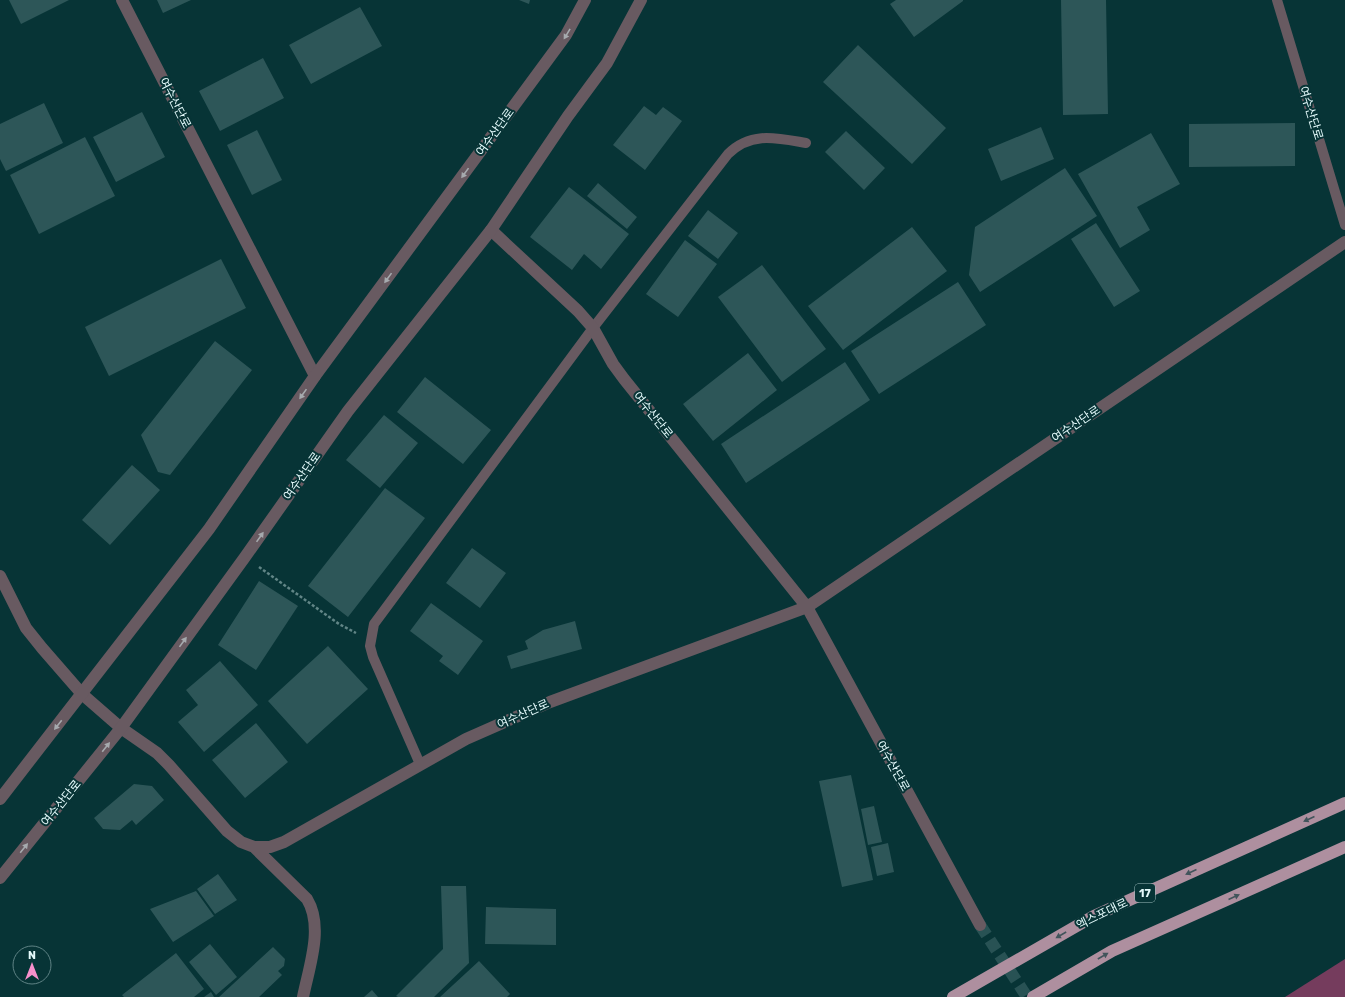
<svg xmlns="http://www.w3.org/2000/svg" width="1345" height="997" font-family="Rubik,'Noto Sans KR',sans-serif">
	<rect width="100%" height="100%" fill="#073436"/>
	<!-- green -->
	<path fill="#753c5d" d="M1345,959V997H1285Z"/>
	<!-- building -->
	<path fill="#2d5658" d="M9,0H69L21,24Z
		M157,0H191L163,13Z
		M519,0H530L529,4Z
		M896,0H963V1L914,37L890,4Z
		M1061,0H1106L1108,114L1063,115Z
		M360,7L382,46L311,84L289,45Z
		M858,45L946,128L912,164L823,82Z
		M263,58L284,98L220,131L199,91Z
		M44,103L63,143L6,171L0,159V124Z
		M644,106L656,115L663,107L682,121L645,170L613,145Z
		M142,112L165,157L116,182L93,137Z
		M1295,123V166L1189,167V124Z
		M1041,127L1054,159L1001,181L988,149Z
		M257,130L282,180L252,195L227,145Z
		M846,131L885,168L864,190L825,152Z
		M1151,133L1180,184L1137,207L1150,230L1120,248L1078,174Z
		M85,137L115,196L39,234L10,175Z
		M1065,168L1097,216L980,292L969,275L975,227Z
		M598,183L637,217L627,229L587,196Z
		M569,187L629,234L601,269L584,254L572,270L530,237Z
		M708,210L738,233L718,259L688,236Z
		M1096,223L1140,291L1114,307L1071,239Z
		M912,227L947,271L843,350L808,306Z
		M685,240L717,264L678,317L646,294Z
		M221,259L246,308L109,376L85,327Z
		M762,265L826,349L782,382L718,297Z
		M958,282L986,325L879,394L851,351Z
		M215,341L252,370L170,475L158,472L141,435Z
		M748,353L777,390L713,441L683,404Z
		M845,362L870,400L746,483L721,444Z
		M425,377L491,430L463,464L397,412Z
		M384,415L418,443L380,488L346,460Z
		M132,465L160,490L110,545L82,520Z
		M385,488L425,518L348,617L308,586Z
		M472,548L506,573L480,608L446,583Z
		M259,581L298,606L256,670L218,645Z
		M431,603L483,641L458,675L439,661L443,656L410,631Z
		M575,621L582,649L511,669L507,656L528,649L525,641L543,630Z
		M328,646L368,689L307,744L268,701Z
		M220,661L258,705L204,752L178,722L198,705L186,690Z
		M256,723L288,762L245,798L212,760Z
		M851,775L873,880L842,887L819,781Z
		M134,784L152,786L164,800L136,825L132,820L120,830L103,829L94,818Z
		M874,806L882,842L868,845L861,809Z
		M888,843L894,872L877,876L871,847Z
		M218,874L237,900L215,914L197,889Z
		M441,886H466L469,963L434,997H398L396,996L443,949Z
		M196,891L214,916L173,942L150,909Z
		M486,907L556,909V945L485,944Z
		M210,944L237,977L216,995L189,962Z
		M273,947L285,959L284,966L278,971L282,975L259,997H219Z
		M176,953L204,989L194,997H124L122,995Z
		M479,961L510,994L507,997H440Z
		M372,990L378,997H364Z
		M211,992L214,997H204Z"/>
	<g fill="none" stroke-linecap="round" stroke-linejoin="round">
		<!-- minor-tunnel -->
		<path stroke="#285254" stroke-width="12" stroke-dasharray="12 6" stroke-linecap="butt" d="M980,925L1027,997"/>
		<!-- path -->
		<path stroke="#618586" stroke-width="2.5" stroke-dasharray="3 2" stroke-linecap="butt" d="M259,567L339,624L356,633"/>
		<!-- service -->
		<path stroke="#685a61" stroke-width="10" d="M1277,0L1345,225
			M420,764L373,657L370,646L374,624L593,328L728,154C751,131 777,138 806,143"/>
		<!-- minor -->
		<path stroke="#685a61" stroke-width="12" d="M122,0L315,376
			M491,230L578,311L593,328L613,364L624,379L807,607L980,925
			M0,576L26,628L42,648L82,694L121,728L157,753L169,765L227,831L241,842L254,847H270L284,842L466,739L550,702L807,607L1345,242
			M254,847L307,899C324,927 309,967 303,997"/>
		<!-- tertiary -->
		<path stroke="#685a61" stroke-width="12" d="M0,799L209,529L315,376L566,35L585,0
			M0,878L121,728L245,557L348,411L491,230L568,116L607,63L641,0"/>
		<!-- trunk -->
		<path stroke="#ae8f9f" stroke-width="12" d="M953,997L1094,916L1345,803
			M1033,997L1112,951L1345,847"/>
	</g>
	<!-- one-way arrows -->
	<defs><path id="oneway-solid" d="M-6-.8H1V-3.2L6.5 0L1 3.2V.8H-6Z"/></defs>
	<g fill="#a6aaae">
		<use href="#oneway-solid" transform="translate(567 34) rotate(121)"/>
		<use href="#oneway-solid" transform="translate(465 173) rotate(126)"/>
		<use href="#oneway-solid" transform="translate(388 278) rotate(126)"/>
		<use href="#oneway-solid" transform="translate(303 394) rotate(125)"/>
		<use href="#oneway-solid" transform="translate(260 537) rotate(-55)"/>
		<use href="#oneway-solid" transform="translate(183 642) rotate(-54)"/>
		<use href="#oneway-solid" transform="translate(58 725) rotate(128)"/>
		<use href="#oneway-solid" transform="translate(106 747) rotate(-51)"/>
		<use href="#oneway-solid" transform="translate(24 848) rotate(-51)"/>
	</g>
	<g fill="#41545b">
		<use href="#oneway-solid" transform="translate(1309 819) rotate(156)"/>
		<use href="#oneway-solid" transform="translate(1191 872) rotate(156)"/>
		<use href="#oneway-solid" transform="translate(1234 897) rotate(-24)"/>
		<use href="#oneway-solid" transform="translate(1061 935) rotate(150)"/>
		<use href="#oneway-solid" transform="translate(1103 956) rotate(-30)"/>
	</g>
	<g text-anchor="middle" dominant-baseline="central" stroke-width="4" stroke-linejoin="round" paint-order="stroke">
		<!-- shield labels -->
		<rect fill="#073436" stroke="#a2bfc0" stroke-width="1" x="1135" y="884" width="20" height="18" rx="3"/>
		<g font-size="11" font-weight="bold" fill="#e4fafb">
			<text x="1145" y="893">17</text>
		</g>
		<!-- street labels -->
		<g font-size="12" fill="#e4fafb" stroke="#073436">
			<text transform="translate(175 103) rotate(63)">여수산단로</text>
			<text transform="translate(1311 113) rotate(73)">여수산단로</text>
			<text transform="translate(495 132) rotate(-54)">여수산단로</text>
			<text transform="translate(653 415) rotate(51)">여수산단로</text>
			<text transform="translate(1076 424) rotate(-34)">여수산단로</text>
			<text transform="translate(302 476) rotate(-55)">여수산단로</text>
			<text transform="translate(523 714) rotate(-24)">여수산단로</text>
			<text transform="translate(893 766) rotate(61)">여수산단로</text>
			<text transform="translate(61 803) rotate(-51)">여수산단로</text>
			<text transform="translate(1102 914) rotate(-26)">엑스포대로</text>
		</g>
	</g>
	<!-- north arrow -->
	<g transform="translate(32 965)"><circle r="19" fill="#073436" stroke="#5f8385"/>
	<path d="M0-3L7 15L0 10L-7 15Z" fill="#f890cc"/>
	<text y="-6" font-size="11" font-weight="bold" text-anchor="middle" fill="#e4fafb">N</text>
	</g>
</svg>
